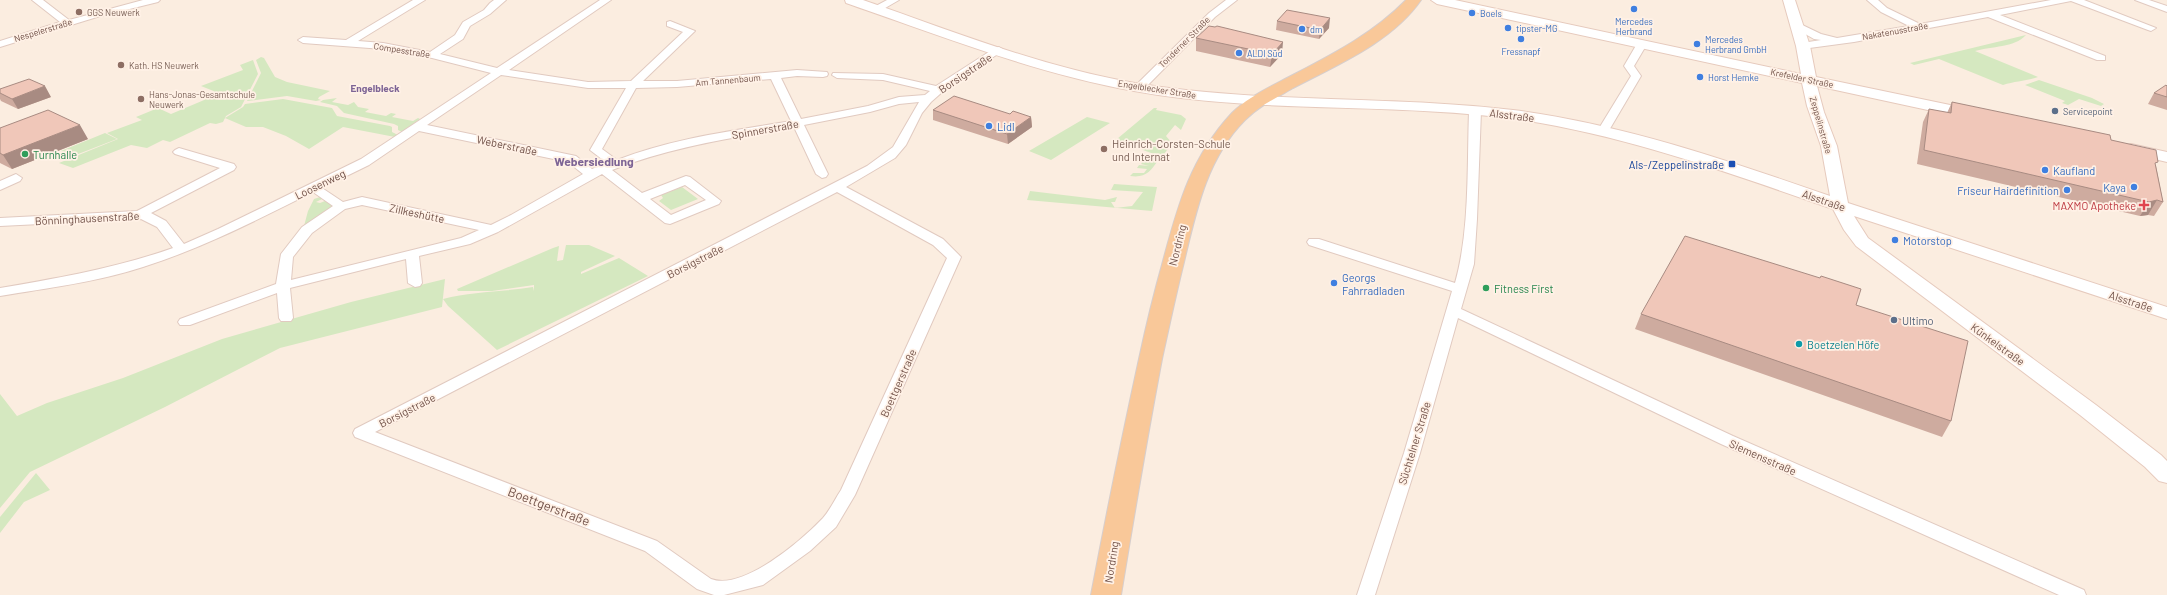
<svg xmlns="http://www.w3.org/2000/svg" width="2167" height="595" font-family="Barlow,sans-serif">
	<rect width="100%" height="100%" fill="#fbede0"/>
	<!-- green -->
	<path fill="#d5e8c0" d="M2026,35C2014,48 1992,46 1975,51L2038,77C2026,81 2015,81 2003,85L1939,59L1914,65L1910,63Z
		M261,57L264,58L275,77L287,82L330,91L319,97L318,99L321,100L316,101L287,96L247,101L261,73L256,60Z
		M253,60L258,74L241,107L226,116L223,122L216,124L210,123L170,142L163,140L147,148L131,145L73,168L59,163L118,139L107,133L142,120L136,117L158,108L171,114L216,95L213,94L216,92L201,86L243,70L240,65Z
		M2039,80L2092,98L2104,104L2101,106L2079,99L2068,105L2062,103L2065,101L2025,85Z
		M337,98L332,102L348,105L354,102L358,107L369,109L365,112L386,116L391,113L396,114L392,117L413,121L418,118L420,119L402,132L398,130V126L394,124L344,113L337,106L320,102L323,100Z
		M283,99L332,108L337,116L390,126L392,127V132L398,135L395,137L343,127L309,149L286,136L263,127H246L225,118L243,107L245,104Z
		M1154,108H1157L1156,110L1181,115L1186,119L1181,130L1175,125L1166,136L1172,143L1162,157L1143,150L1132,142L1123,143L1117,139Z
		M1087,117L1110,123L1051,160L1029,151Z
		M105,133L117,139L73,156L61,151Z
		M1147,157L1159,159C1150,172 1146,178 1130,176L1133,173H1144L1147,169L1137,168L1139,165L1149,166L1141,164Z
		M1114,184L1157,187L1152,211L1027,200L1030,191L1105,200L1117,197L1115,202H1111L1115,208L1132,206L1143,192L1111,190Z
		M682,187L698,199L671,210L659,201L663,198L661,195Z
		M320,197L322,199L316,202L320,203L325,201L335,206L304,226L308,211L314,199Z
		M566,245H589L615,256L581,272V274L619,258L648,276L497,350L448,306L443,299C472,291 503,292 533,287L534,291V285L492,291H458L457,289L553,248L559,246L557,261L563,260Z
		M445,279L442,307L280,348L165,407L30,472L0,508V394L17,416L47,403L123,378L222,339L351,302Z
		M36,473L50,490L24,502L0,533V517Z"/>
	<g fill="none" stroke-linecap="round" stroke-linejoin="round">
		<defs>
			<path id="street" d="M32,0H43L69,20L143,0H160L158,2L97,17L0,47V41L60,22Z
				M413,0H425L358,41L383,43L430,52L455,35L463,22L484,10L490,3L494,0H506L490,14L470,26L463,39L440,54L497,68L600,0H611L509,70L588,82L631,81L683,32L667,26V22L670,21L695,31L643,81H677L797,70L827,72L828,74L827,76L823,77L797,76L781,78L801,119L868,106L899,97L925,95L930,91L883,80L837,78L832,75L833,73L883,74L936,86L995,48L999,47L1004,50L949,86L931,102L922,113L906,145L895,158L846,187L943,239L961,257L855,495L836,527L810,551L763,585L724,595H714L697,589L645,551L355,437L353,433L355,429L867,166L893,147L919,102L899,104L870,112L804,125L828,174L826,177L822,178L816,174L794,127C732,138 670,147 612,170L642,193L686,176L690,177L721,201L719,204L670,224L665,223L602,174L498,232L470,244L419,256L422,283L420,286L415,287L408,283L406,259L290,288L293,318L291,321H281L279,318L277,293L190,325H180L178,322L180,319L276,284L281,254L302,227L333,206L313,192C257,220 203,248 143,267C97,282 48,288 0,296V288C59,278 116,268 173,248L157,227L141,219L0,226V218L137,211L220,168L175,154L173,152L175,150L179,148L234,164L236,167L234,170L151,213L166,221L184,244L218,229L361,159L491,73L432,58L383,49L303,43L298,40L303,37L346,40ZM501,75L588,88H626L590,150L607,163L592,169L576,156L427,125ZM771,79L791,121C733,131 673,138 617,160L602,149L636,88L677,87ZM419,131L568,162L583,174L511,215L491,225L362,197L343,202L322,188L369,165ZM685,185L706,200L671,215L650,199ZM837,192L933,245L947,258L841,490C835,499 830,510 823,518C801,541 743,591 711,579L657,541L375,432ZM362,205L479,230L461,238L291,280L293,257L312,233L345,209Z
				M887,0H899L880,11H874V7Z
				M1226,0H1237L1215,17L1143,90H1135L1134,88L1135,86L1209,13Z
				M1867,0H1878L1887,8L1920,24L2051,0H2084L2156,28L2151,31L2148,30L2071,1L2000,15L2105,56V60H2097L1988,17L1854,42L1802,49L1797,46L1802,43L1821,40L1814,39L1793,27V23L1796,22L1821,34L1837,38L1909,26L1881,12Z
				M2135,0H2149L2167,6V12Z
				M1642,41L1647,44L1634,66L1641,76L1608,132H1600L1598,130L1631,76L1624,66L1638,42Z
				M1475,108L1481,111L1477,219L1474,264L1461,309L1733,436L2084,590L2086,595H2059L1721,444L1458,318L1420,453L1375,595H1357L1404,453L1452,291L1309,245L1307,242L1309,239H1319L1455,283C1470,230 1467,166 1469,111Z
				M16,174L22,178L20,181L0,190V181Z"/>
			<path id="secondary" d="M845,0H863C952,31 1042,67 1135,83C1260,104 1387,95 1513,110C1622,124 1726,160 1830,196L1821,146L1807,106L1802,83L1437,4L1431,0H1455L1801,74L1796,46L1783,0H1795L1810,46L1816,77L1974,110L1979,112L1982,115L1979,118L1974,120L1817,86L1824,112L1837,146L1848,203L2167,307V319L1854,216L1868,238L2096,405L2161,455L2167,461V483L2159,481L2145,467L2080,415L1856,246L1844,230L1833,209C1729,173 1625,135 1515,119C1388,102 1260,114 1134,91C1035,73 941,36 846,3Z
				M2131,144L2167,152V162L2125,152L2123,149L2125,146Z"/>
			<path id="primary" d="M1406,0H1421C1392,42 1337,65 1293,88C1276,98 1259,106 1245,120C1207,158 1196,211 1184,262C1176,294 1169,327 1162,359C1147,438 1134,516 1121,595H1091C1106,516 1122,437 1139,359C1146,326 1154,293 1163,261C1178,205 1191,157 1232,113C1248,97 1270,87 1289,77C1331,55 1373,34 1406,0Z"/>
		</defs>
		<!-- street casing -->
		<use href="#street" stroke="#e1cac0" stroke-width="2"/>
		<!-- secondary casing -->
		<use href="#secondary" stroke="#e6cabd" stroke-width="2"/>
		<!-- primary casing -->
		<use href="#primary" stroke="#d7cecc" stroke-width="2"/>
		<!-- street -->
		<use href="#street" fill="#fff" fill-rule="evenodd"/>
		<!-- secondary -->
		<use href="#secondary" fill="#fff" fill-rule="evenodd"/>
		<!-- primary -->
		<use href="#primary" fill="#f9c899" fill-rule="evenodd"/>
	</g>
	<!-- wall -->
	<path fill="#ceab9f" d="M1277,21L1329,28L1319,39L1276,30Z
		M1196,38L1282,54L1270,67L1196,51Z
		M2167,86V110L2148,104L2154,93Z
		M0,89L51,97L18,109L1,101L0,99Z
		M1952,102L2111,140L2156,166L2163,202L2154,216L2148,215L2140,216L1917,164L1923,122L1929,109L1947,113Z
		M933,110L1010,114L1031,117L1032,127L1008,144L933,120Z
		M0,128L88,139L12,169L0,163Z
		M1856,305L1951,421L1942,437L1635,329L1641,314Z"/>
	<!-- shaded-wall -->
	<path fill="#a88b82" d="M1330,18L1329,28L1319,39L1320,30Z
		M1283,42L1282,54L1270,67L1272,54Z
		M45,86L51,97L18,109L12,99Z
		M1031,117L1032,127L1008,144L1007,134Z
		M80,125L88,139L12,169L3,155Z
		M2157,200L2148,215L2140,216L2149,202Z"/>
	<!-- building -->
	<path fill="#f0c7b9" stroke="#a88b82" d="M1287,10L1330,18L1320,30L1277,21Z
		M1209,26L1215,27L1217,26L1283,42L1272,54L1196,38Z
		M29,79L45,86L12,99L0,93V89Z
		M2166,85L2167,86V97L2154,93Z
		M954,96L1010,114L1013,111L1031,117L1007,134L933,110Z
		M1952,102L2110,135L2111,140L2156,150L2158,162L2155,163L2163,202L2157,200L2149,202L1924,150L1929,109L1951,113Z
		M48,110L80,125L3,155L0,153V128Z
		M1685,236L1820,278L1821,276L1861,289L1856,305L1968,341L1951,421L1641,314Z"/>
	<!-- markers -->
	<g fill="#3f7fe0" stroke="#fff1e6" stroke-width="1.5">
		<circle cx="1634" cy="9" r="4"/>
		<circle cx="1472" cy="13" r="4"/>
		<circle cx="1508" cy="28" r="4"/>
		<circle cx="1302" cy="29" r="4"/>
		<circle cx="1521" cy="39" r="4"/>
		<circle cx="1697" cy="44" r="4"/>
		<circle cx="1239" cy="53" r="4"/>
		<circle cx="1700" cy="77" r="4"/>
		<circle cx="989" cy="126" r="4"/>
		<circle cx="2045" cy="170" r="4"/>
		<circle cx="2134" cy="187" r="4"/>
		<circle cx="2067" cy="190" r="4"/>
		<circle cx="1895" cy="240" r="4"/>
		<circle cx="1334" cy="283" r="4"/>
	</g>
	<g fill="#8d6e63" stroke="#fff1e6" stroke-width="1.5">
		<circle cx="79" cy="12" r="4"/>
		<circle cx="121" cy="65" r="4"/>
		<circle cx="141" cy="99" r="4"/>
		<circle cx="1104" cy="149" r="4"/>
	</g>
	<g fill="#5c6f8a" stroke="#fff1e6" stroke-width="1.5">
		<circle cx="2055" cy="111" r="4"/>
		<circle cx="1894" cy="320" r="4"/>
	</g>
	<g fill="#2e9e5b" stroke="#fff1e6" stroke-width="1.5">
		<circle cx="25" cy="154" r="4"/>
		<circle cx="1486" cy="288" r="4"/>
	</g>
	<rect fill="#1a4fb4" stroke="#fff1e6" stroke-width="1.5" x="1728" y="160" width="8" height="8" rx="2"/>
	<path fill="#e0444e" stroke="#fff1e6" stroke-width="1.5" d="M2142 199h4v4h4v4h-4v4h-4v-4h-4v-4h4z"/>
	<circle fill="#0f9aa8" stroke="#fff1e6" stroke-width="1.5" cx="1799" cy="344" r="4"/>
	<g text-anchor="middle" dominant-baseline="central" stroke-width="3.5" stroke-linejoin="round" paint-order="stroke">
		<!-- far-education labels -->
		<g font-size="9" fill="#785e54" stroke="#fff1e6" text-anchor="start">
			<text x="87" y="12">GGS Neuwerk</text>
			<text x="129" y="65">Kath. HS Neuwerk</text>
			<text x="149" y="94">Hans-Jonas-Gesamtschule<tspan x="149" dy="10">Neuwerk</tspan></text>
		</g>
		<!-- far-shop labels -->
		<g font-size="9" fill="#366cbe" stroke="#fff1e6" text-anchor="start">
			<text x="1480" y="13">Boels</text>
			<text x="1634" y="21" text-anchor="middle">Mercedes<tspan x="1634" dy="10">Herbrand</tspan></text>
			<text x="1516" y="28">tipster-MG</text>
			<text x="1310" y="29">dm</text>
			<text x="1705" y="39">Mercedes<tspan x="1705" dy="10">Herbrand GmbH</tspan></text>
			<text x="1521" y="51" text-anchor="middle">Fressnapf</text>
			<text x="1247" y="53">ALDI Süd</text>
			<text x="1708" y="77">Horst Hemke</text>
		</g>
		<!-- far-street labels -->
		<g font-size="9" fill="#715148" stroke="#fff1e6">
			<text transform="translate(43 30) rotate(-17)">Nespelerstraße</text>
			<text transform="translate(1895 31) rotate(-10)">Nakatenusstraße</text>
			<text transform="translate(1184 42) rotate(-45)">Tonderner Straße</text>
			<text transform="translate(402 50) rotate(9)">Compesstraße</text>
			<text transform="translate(1802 78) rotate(12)">Krefelder Straße</text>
			<text transform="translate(728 80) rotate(-5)">Am Tannenbaum</text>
			<text transform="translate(1157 89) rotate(9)">Engelblecker Straße</text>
			<text transform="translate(1821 125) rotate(74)">Zeppelinstraße</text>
		</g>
		<!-- far-service labels -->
		<g font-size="9" fill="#4e5e75" stroke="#fff1e6" text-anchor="start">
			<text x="2063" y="111">Servicepoint</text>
		</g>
		<!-- far-neighbourhood labels -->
		<g font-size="10" font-weight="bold" fill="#7d6495" stroke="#fff1e6">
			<text x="375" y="88">Engelbleck</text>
		</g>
		<!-- street labels -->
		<g font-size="11" fill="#715148" stroke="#fff1e6">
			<text transform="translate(965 73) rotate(-34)">Borsigstraße</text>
			<text transform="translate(1512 115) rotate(7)">Alsstraße</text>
			<text transform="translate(765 129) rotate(-10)">Spinnerstraße</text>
			<text transform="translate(507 145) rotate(12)">Weberstraße</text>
			<text transform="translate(320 184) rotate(-26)">Loosenweg</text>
			<text transform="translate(1824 200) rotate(19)">Alsstraße</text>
			<text transform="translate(417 213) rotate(12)">Zillkeshütte</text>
			<text transform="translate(87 218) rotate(-3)">Bönninghausenstraße</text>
			<text transform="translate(1177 245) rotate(-76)">Nordring</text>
			<text transform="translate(695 261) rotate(-27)">Borsigstraße</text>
			<text transform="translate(2131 301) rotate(18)">Alsstraße</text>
			<text transform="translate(1998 344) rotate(36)">Künkelstraße</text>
			<text transform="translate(898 383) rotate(-66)">Boettgerstraße</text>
			<text transform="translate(407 410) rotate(-27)">Borsigstraße</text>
			<text transform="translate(1414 443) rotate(-73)">Süchtelner Straße</text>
			<text transform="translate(1763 457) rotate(24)">Siemensstraße</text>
			<text transform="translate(1111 562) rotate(-81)">Nordring</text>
		</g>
		<!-- shop labels -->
		<g font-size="11" fill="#366cbe" stroke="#fff1e6" text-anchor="start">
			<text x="997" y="126">Lidl</text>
			<text x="2053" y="170">Kaufland</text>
			<text x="2126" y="187" text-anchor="end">Kaya</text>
			<text x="2059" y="190" text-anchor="end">Friseur Hairdefinition</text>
			<text x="1903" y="240">Motorstop</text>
			<text x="1342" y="277">Georgs<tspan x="1342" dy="13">Fahrradladen</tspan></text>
		</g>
		<!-- education labels -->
		<g font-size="11" fill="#785e54" stroke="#fff1e6" text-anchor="start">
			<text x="1112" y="143">Heinrich-Corsten-Schule<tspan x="1112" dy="13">und Internat</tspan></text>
		</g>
		<!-- leisure labels -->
		<g font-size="11" fill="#27864d" stroke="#fff1e6" text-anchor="start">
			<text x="33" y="154">Turnhalle</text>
			<text x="1494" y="288">Fitness First</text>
		</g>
		<!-- transit labels -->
		<g font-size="11" fill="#164399" stroke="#fff1e6" text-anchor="end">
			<text x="1724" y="164">Als-/Zeppelinstraße</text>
		</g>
		<!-- health labels -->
		<g font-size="11" fill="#be3a42" stroke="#fff1e6" text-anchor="end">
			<text x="2136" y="205">MAXMO Apotheke</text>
		</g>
		<!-- service labels -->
		<g font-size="11" fill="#4e5e75" stroke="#fff1e6" text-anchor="start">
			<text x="1902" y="320">Ultimo</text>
		</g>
		<!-- culture labels -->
		<g font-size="11" fill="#0d838f" stroke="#fff1e6" text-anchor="start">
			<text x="1807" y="344">Boetzelen Höfe</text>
		</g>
		<!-- neighbourhood labels -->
		<g font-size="12" font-weight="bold" fill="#7d6495" stroke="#fff1e6">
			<text x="594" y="161">Webersiedlung</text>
		</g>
		<!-- near-street labels -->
		<g font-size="13" fill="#715148" stroke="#fff1e6">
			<text transform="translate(549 506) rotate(21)">Boettgerstraße</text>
		</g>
	</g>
</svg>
